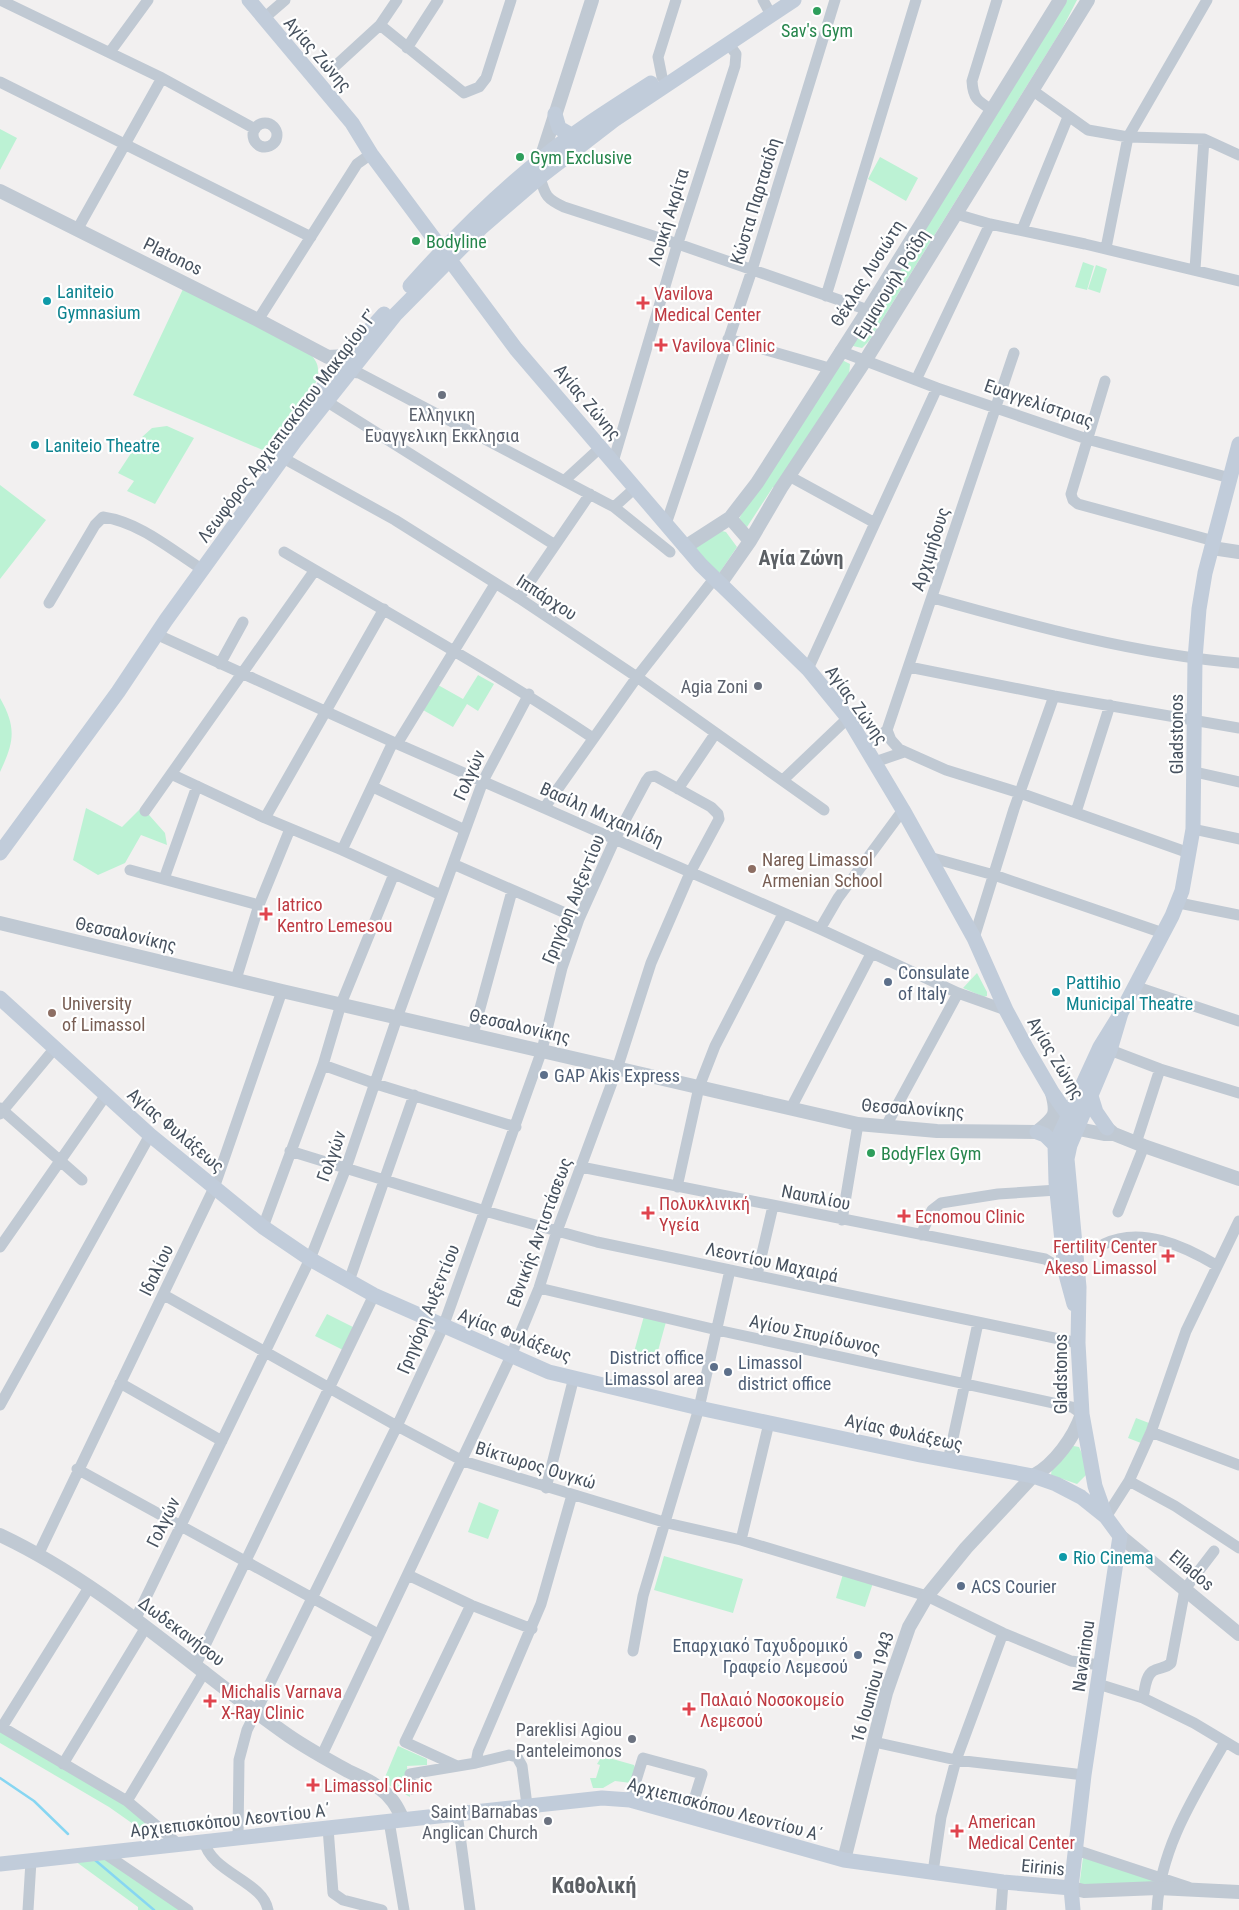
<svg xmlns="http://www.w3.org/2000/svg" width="1239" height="1910" font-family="'Roboto Condensed',sans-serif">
	<rect width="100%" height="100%" fill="#f2f0f0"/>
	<!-- green -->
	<path fill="#bcf2d4" d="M1067,0H1077L1062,29L869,341L862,348L853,346L852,343Z
		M0,129L17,138L0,170Z
		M880,157L918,178L906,201L868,179Z
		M1083,262L1094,266L1087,290L1075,287Z
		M1096,265L1107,269L1100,293L1088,289Z
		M183,289L308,352C317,360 320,367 317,379C315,390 274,439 265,451L133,395Z
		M844,361L850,364L849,376L777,488L773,487L747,527L738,521L742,513L840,362Z
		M167,426L194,438L155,504L127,491L134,481L118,473L141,438L152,428Z
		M0,485L46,520L0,579Z
		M722,531L726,532L737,547L720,572L717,573L694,550L703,541Z
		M478,675L494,684L478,711L467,704L453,727L423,710L438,685L463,699Z
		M0,698C17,728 14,742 0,772Z
		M142,807L165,833L167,845L141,835L125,863L98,875L73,860L86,808L122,827Z
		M977,973L987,992V996L984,997L963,988Z
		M327,1314L355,1328L343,1350L315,1336Z
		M644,1316L666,1322L656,1358L634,1352Z
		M1136,1418L1149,1423L1141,1443L1128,1438Z
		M1068,1445L1079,1447L1090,1471L1077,1484L1051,1475L1052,1467Z
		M479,1502L499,1510L488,1539L468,1532Z
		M664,1556L743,1579L733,1613L654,1590Z
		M843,1574L873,1583L865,1607L836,1598Z
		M0,1731L138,1813L154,1831L152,1835H138L136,1826L109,1807L0,1743Z
		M398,1746L427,1759V1765L407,1766L410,1797L383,1782Z
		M602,1756L634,1765L636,1770L631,1783L615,1781L603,1788H593L590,1778H596L600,1765L597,1764Z
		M1083,1857L1157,1880L1156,1886L1079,1888Z
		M108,1859L185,1910H138V1907L75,1861Z"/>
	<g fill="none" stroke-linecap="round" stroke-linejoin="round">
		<!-- stream -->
		<path stroke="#87d6f2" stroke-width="2.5" d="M0,1778L34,1801L68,1834
			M95,1860L154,1910"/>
		<!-- minor -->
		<path stroke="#c0c9d3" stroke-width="11" d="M0,0L162,78L255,129
			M763,0L771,15
			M263,19L285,0
			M380,25L464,93L479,87L486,78L511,0
			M407,48L438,0
			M110,52L148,0
			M332,69L380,25L397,0
			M662,77L658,57L676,0
			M0,82L311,237
			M1032,90L1088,130L1128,137L1204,139L1239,155
			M992,110C978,101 973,99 972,81L997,0
			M253 135a12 12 0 1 1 24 0a12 12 0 1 1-24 0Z
			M540,177C545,196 547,199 564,207L678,244L868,310
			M956,214L990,224L1085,244L1239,281
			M77,230L162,78
			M1022,230L1068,117
			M1106,248L1128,137L1207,0
			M1195,269L1204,139
			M826,296L916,0
			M258,320L357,164L371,154
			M728,339L829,368
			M840,351L937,388L1087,439L1230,478
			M351,372L359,373L614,507L670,552
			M916,380L990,224
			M1105,381L1071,494L1073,500L1078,504L1214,541
			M326,401L555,545
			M283,458L395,520L519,598L637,677L824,810
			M613,462L676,249L735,66L736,54L728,43
			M789,476L875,523
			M565,480L601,447
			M614,507L635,488
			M666,524L752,270L835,0
			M284,552C388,613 493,671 593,738
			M519,598L590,494
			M933,598C1033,626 1135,654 1239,663
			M49,603L95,525L103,517C138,522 168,547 197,566
			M158,635L393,742L820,929L958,993L1006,1010
			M220,664L243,622
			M909,667L1054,696L1239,728
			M808,669L937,388
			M887,730L891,740L899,749L946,770L1020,793L1189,853
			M863,743L878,737L887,730L1014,353
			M397,744L495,584
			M875,762L904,752
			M1195,772L1239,782
			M171,774L265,818L342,850L441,895
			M783,780L848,718
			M373,787L465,830
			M678,789L715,734
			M545,807L637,677L714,579
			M145,811L315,570
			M1076,812L1110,705
			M265,818L384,609
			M1193,829L1239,839
			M342,850L393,742
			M929,857L994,875L1163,933
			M453,864L579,919
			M130,870L259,905
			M164,879L197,786
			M1179,903L1239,915
			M820,929L838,898L903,810
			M974,938L1014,809L1054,696
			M236,979L259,905L290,829
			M1134,986L1239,1021
			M473,1034L512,891
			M1110,1050L1160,1069L1239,1093
			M323,1065L376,1084L516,1127
			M0,1108L82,1180
			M791,1108L871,954
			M0,1114L55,1048
			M886,1126L958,993
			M1136,1143L1160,1069
			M290,1151L485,1211L597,1242L1078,1343
			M581,1167L1045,1259L1065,1271
			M677,1187L699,1087L715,1046L783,914
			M1118,1212L1144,1146
			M842,1220L858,1124
			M263,1227L323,1065L341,1004L394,874
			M921,1235L932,1210L941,1203L998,1194L1057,1190
			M1104,1244C1141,1226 1184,1246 1216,1265
			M0,1247L106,1095
			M757,1275L773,1206
			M349,1281L414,1095
			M539,1288L717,1330L1072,1407L1082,1414
			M164,1295L397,1426L463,1461L667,1523L741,1540L927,1596L1003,1633L1071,1661L1100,1665
			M120,1383L222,1441
			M0,1405L150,1135
			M1151,1432L1239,1465
			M948,1461L978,1323
			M77,1469L378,1634
			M1129,1481L1175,1506L1239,1548
			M546,1488L574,1377
			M1106,1517L1129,1481L1151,1432L1186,1331L1239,1221
			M741,1540L769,1423
			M38,1555L214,1188L282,991
			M408,1575L471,1605L532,1629
			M136,1618L310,1259L346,1168L397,1018L483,781L529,694
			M633,1651L643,1596L699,1408L730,1270
			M196,1664L374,1295
			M1098,1684L1143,1698L1194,1723L1239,1750
			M1143,1698C1145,1690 1145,1676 1153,1671C1159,1667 1165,1669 1171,1663L1185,1589L1214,1551
			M0,1726L127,1801L177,1843
			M2,1727L90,1586
			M874,1742L956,1760L1084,1775
			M476,1763L478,1752L541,1604L572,1495
			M63,1764L146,1627
			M457,1766L405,1742L471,1605
			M412,1789L410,1774L476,1763L509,1755L517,1757L522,1766L527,1805
			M630,1800L643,1758L702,1774L689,1816
			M127,1801L205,1671
			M457,1813L470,1910
			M389,1821L404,1910
			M328,1828L333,1893L343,1900L382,1910
			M238,1839L239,1760L247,1730L397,1426L443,1327L542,1050L562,968L579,919L615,839L646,781L649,777L655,776L711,807L718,814L719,819L690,873L651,963L617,1069L557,1231L539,1288L511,1356L321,1757
			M204,1841C211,1873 263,1881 268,1910
			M1076,1850L1188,1887
			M104,1853L188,1910
			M933,1872L941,1817L956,1760L1003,1633
			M28,1910L31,1861
			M1001,1910L1003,1882
			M1157,1910C1160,1848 1195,1795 1225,1742"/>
		<!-- tertiary -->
		<path stroke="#c0c9d3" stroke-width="14" d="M541,159L592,0
			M0,191L258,320L328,357L346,356
			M730,518L750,541
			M685,547L730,518L757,483L868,310L1060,0
			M1212,548L1239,552
			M720,584L750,541L781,488L865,361L1088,0
			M0,923L282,991L858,1124L937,1131L1037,1132L1063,1126L1104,1134H1114
			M1107,1128L1114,1134L1144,1146L1239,1179
			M1038,1131C1055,1117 1058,1115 1052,1093
			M0,1535C108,1586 193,1669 289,1736C308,1749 328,1760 348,1771C358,1776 369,1780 378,1787C391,1796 397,1806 403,1820
			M1120,1536L1239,1634
			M844,1860L886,1693L909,1627L927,1596L966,1548L1033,1476C1055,1464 1074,1437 1082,1414
			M1071,1888L1084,1891L1158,1888L1239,1892"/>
		<!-- secondary -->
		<path stroke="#c1ccda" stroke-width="15" d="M249,0L352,123L371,154L516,349L701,565L808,669L848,718L903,810L974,938L1006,1010L1027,1049L1052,1092L1077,1128
			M555,114L559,128L573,136
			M410,286C450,241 494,197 541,159C575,131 614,107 651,83
			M312,403L346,356L384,314
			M0,853L118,692L166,620L295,441L395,315L482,227L540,177L614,120L794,0
			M0,998L150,1135L263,1227L310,1259L374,1295L549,1372L699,1408L920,1455L1033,1476L1056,1484L1081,1497L1106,1517
			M1091,1096L1096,1112L1107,1128
			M1037,1132L1045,1135L1055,1145
			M1074,1304L1065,1271L1056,1182L1055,1145L1100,1047L1121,1013L1172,916L1182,891L1193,829L1195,659L1199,609L1205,573L1239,444
			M0,1864L602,1798L630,1800L844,1860L1003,1882L1071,1888
			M1073,1910L1071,1888L1084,1775L1120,1536L1106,1517L1095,1486L1082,1414L1078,1343L1079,1287L1067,1159L1070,1145L1110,1050L1121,1013"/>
	</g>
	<!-- markers -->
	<g fill="#2e9e5b" stroke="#fff" stroke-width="2">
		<circle cx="817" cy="11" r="5"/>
		<circle cx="520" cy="157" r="5"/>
		<circle cx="416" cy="241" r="5"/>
		<circle cx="871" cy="1153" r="5"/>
	</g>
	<g fill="#0f9aa8" stroke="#fff" stroke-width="2">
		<circle cx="47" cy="301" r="5"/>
		<circle cx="35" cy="445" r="5"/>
		<circle cx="1056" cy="992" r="5"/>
		<circle cx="1063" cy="1557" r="5"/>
	</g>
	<g fill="#e0444e" stroke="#fff" stroke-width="2">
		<path d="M640.5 295.5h5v5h5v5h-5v5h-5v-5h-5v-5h5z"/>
		<path d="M658.5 337.5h5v5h5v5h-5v5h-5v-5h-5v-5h5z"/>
		<path d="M263.5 906.5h5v5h5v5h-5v5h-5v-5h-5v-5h5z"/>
		<path d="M645.5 1205.5h5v5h5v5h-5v5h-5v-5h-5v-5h5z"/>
		<path d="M901.5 1208.5h5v5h5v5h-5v5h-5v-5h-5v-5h5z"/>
		<path d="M1165.5 1248.5h5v5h5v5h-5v5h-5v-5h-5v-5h5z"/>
		<path d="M207.5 1693.5h5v5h5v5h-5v5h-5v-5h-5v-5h5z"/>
		<path d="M686.5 1701.5h5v5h5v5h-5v5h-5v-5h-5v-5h5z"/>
		<path d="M310.5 1777.5h5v5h5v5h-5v5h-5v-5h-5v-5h5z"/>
		<path d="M954.5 1823.5h5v5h5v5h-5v5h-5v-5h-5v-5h5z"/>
	</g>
	<g fill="#6b7280" stroke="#fff" stroke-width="2">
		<circle cx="442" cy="395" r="5"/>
		<circle cx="758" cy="686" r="5"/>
		<circle cx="632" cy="1739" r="5"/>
		<circle cx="548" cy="1821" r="5"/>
	</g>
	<g fill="#8d6e63" stroke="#fff" stroke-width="2">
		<circle cx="752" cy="869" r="5"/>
		<circle cx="52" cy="1013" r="5"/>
	</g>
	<g fill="#5c6f8a" stroke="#fff" stroke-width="2">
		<circle cx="888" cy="982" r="5"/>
		<circle cx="544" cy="1075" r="5"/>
		<circle cx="714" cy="1367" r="5"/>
		<circle cx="728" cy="1372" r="5"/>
		<circle cx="961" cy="1586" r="5"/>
		<circle cx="858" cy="1655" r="5"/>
	</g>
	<g text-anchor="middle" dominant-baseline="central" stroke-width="4.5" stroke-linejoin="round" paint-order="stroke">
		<!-- leisure labels -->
		<g font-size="18" fill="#27864d" stroke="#fff" text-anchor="start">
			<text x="817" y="30" text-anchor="middle">Sav's Gym</text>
			<text x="530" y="157">Gym Exclusive</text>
			<text x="426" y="241">Bodyline</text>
			<text x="881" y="1153">BodyFlex Gym</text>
		</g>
		<!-- street labels -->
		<g font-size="18" fill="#47525f" stroke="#fff">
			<text transform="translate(318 54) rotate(49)">Αγίας Ζώνης</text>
			<text transform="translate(755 201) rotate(-73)">Κώστα Παρτασίδη</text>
			<text transform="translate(668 217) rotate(-73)">Λουκή Ακρίτα</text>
			<text transform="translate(173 256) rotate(26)">Platonos</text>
			<text transform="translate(867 273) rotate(-58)">Θέκλας Λυσιώτη</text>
			<text transform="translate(891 284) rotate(-58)">Εμμανουήλ Ροΐδη</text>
			<text transform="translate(588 402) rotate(50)">Αγίας Ζώνης</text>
			<text transform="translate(1039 403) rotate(19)">Ευαγγελίστριας</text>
			<text transform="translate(287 426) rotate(-53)">Λεωφόρος Αρχιεπισκόπου Μακαρίου Γ’</text>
			<text transform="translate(930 549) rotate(-72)">Αρχιμήδους</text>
			<text transform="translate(547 597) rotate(33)">Ιππάρχου</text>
			<text transform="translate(857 705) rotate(54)">Αγίας Ζώνης</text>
			<text transform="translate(1176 734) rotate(-90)">Gladstonos</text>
			<text transform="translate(469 775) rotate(-66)">Γολγών</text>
			<text transform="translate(602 814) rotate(24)">Βασίλη Μιχαηλίδη</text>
			<text transform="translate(573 899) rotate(-68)">Γρηγόρη Αυξεντίου</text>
			<text transform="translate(126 934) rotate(13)">Θεσσαλονίκης</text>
			<text transform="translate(520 1026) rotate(13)">Θεσσαλονίκης</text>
			<text transform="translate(1056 1058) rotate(59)">Αγίας Ζώνης</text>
			<text transform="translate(913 1108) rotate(4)">Θεσσαλονίκης</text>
			<text transform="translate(176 1130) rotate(40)">Αγίας Φυλάξεως</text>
			<text transform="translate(331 1156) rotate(-70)">Γολγών</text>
			<text transform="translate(816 1197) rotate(11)">Ναυπλίου</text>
			<text transform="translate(539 1232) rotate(-70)">Εθνικής Αντιστάσεως</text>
			<text transform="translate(772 1262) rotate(12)">Λεοντίου Μαχαιρά</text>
			<text transform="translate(156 1270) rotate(-64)">Ιδαλίου</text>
			<text transform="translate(428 1309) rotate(-68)">Γρηγόρη Αυξεντίου</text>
			<text transform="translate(815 1334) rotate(12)">Αγίου Σπυρίδωνος</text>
			<text transform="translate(515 1335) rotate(21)">Αγίας Φυλάξεως</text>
			<text transform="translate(1060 1374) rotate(-90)">Gladstonos</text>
			<text transform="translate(904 1432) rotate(12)">Αγίας Φυλάξεως</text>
			<text transform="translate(536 1465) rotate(17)">Βίκτωρος Ουγκώ</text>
			<text transform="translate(163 1522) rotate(-64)">Γολγών</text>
			<text transform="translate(1192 1570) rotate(40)">Ellados</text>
			<text transform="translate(182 1631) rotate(37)">Δωδεκανήσου</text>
			<text transform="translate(1083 1656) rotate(-82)">Navarinou</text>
			<text transform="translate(872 1687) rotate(-74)">16 Iouniou 1943</text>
			<text transform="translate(725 1809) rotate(15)">Αρχιεπισκόπου Λεοντίου Α΄</text>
			<text transform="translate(230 1820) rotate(-6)">Αρχιεπισκόπου Λεοντίου Α΄</text>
			<text transform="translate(1043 1867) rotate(5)">Eirinis</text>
		</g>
		<!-- culture labels -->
		<g font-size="18" fill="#0d838f" stroke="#fff" text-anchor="start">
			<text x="57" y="291">Laniteio<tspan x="57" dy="21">Gymnasium</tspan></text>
			<text x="45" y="445">Laniteio Theatre</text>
			<text x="1066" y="982">Pattihio<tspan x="1066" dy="21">Municipal Theatre</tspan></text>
			<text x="1073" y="1557">Rio Cinema</text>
		</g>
		<!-- health labels -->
		<g font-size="18" fill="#be3a42" stroke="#fff" text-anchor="start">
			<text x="654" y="293">Vavilova<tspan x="654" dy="21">Medical Center</tspan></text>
			<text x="672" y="345">Vavilova Clinic</text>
			<text x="277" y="904">Iatrico<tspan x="277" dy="21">Kentro Lemesou</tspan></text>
			<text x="659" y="1203">Πολυκλινική<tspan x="659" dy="21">Υγεία</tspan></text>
			<text x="915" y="1216">Ecnomou Clinic</text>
			<text x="1157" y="1246" text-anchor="end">Fertility Center<tspan x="1157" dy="21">Akeso Limassol</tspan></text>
			<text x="221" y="1691">Michalis Varnava<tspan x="221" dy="21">X-Ray Clinic</tspan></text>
			<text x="700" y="1699">Παλαιό Νοσοκομείο<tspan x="700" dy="21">Λεμεσού</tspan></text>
			<text x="324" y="1785">Limassol Clinic</text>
			<text x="968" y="1821">American<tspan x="968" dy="21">Medical Center</tspan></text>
		</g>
		<!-- worship labels -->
		<g font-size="18" fill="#5b616d" stroke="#fff" text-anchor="end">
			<text x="442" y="414" text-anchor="middle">Ελληνικη<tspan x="442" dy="21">Ευαγγελικη Εκκλησια</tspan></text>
			<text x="748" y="686">Agia Zoni</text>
			<text x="622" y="1729">Pareklisi Agiou<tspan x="622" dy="21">Panteleimonos</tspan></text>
			<text x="538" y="1811">Saint Barnabas<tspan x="538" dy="21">Anglican Church</tspan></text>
		</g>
		<!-- education labels -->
		<g font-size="18" fill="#785e54" stroke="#fff" text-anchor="start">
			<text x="762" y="859">Nareg Limassol<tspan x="762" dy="21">Armenian School</tspan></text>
			<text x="62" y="1003">University<tspan x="62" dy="21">of Limassol</tspan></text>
		</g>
		<!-- service labels -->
		<g font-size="18" fill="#4e5e75" stroke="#fff" text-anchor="start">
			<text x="898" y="972">Consulate<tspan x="898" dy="21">of Italy</tspan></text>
			<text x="554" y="1075">GAP Akis Express</text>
			<text x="704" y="1357" text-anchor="end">District office<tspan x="704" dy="21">Limassol area</tspan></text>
			<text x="738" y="1362">Limassol<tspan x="738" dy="21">district office</tspan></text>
			<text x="971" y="1586">ACS Courier</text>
			<text x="848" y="1645" text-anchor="end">Επαρχιακό Ταχυδρομικό<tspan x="848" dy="21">Γραφείο Λεμεσού</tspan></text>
		</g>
		<!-- quarter labels -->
		<g font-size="20" font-weight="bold" fill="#5c6065" stroke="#fff">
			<text x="801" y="558">Αγία Ζώνη</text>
		</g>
		<!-- district labels -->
		<g font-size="22" font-weight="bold" fill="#5c6065" stroke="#fff">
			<text x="594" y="1885">Καθολική</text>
		</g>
	</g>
</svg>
